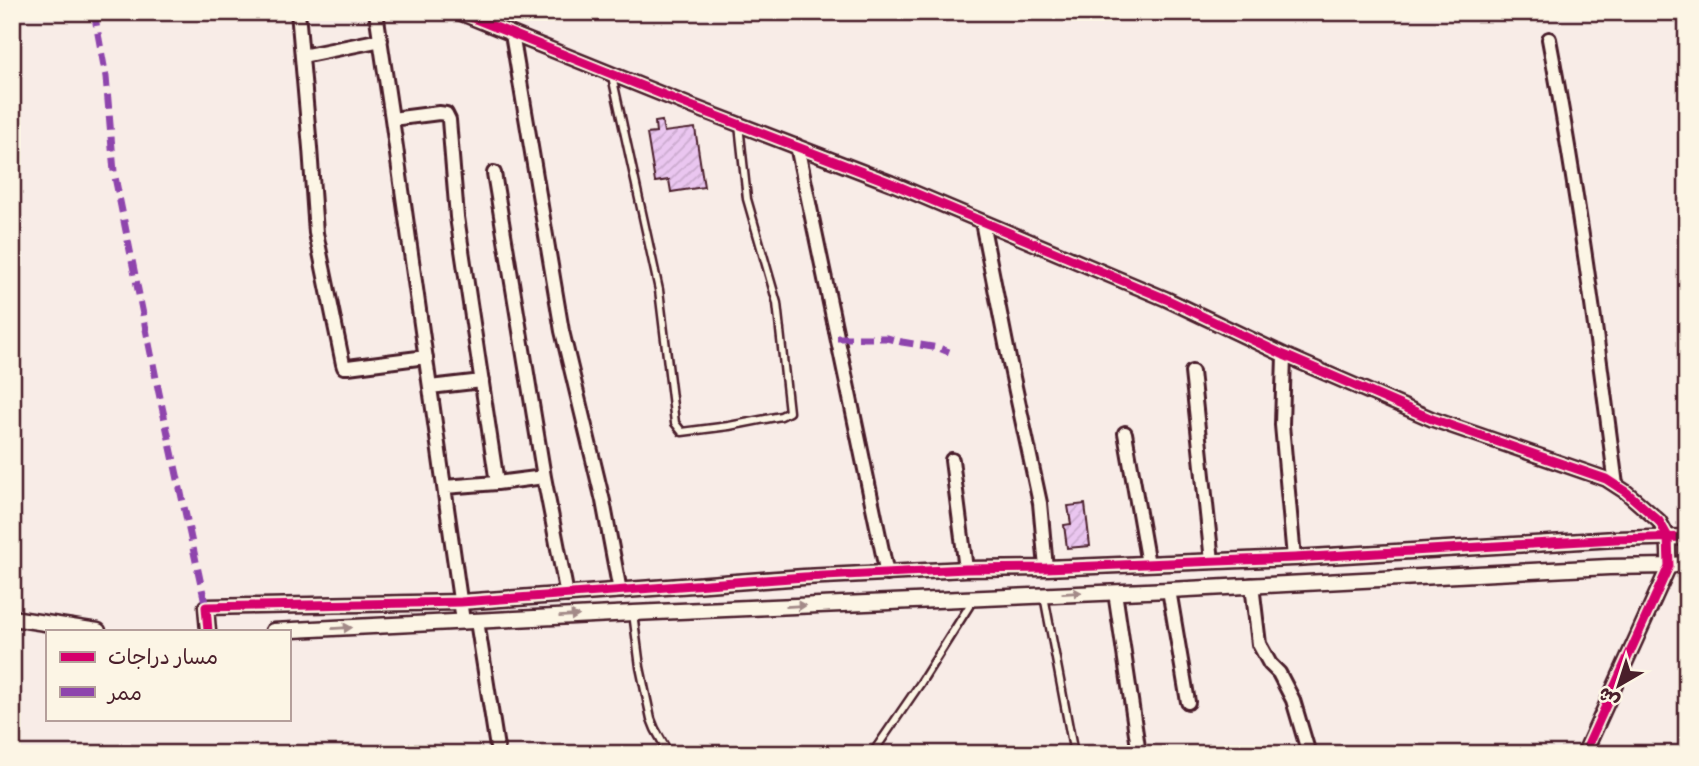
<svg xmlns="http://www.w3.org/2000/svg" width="1699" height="766" font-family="Itim,'Playpen Sans Arabic',sans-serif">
	<defs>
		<pattern id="building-hatch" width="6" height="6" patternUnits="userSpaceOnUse" patternTransform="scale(1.75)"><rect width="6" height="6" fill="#eac6f0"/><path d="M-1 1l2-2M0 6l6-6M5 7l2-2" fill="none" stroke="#caaace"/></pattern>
	</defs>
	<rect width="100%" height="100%" fill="#f8ece7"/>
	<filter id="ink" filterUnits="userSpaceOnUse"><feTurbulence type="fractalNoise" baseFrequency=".0143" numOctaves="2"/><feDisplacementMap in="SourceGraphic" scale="14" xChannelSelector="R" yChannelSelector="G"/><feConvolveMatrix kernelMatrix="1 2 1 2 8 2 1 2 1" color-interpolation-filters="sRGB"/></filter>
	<g filter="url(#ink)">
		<!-- building -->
		<path fill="url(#building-hatch)" stroke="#4a1f2b" stroke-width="2" d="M662,121L664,132L695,128L704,187L671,192L669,180L655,182L647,134L656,133L655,122Z
			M1085,504L1090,546L1067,548L1064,525L1071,524L1068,506Z"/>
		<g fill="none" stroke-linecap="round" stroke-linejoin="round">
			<defs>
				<path id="service" d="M612,76L659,290L675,423L682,432L729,426L781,416L789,412L777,303L747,199L739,125
					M1044,596L1074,754
					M633,613L640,667L651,719L655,729L669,754
					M872,754L920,684L973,600"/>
				<path id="minor" d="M298,12L310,148L316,233L343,364L344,367H348L426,357
					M376,12L392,119L463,621
					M458,12L691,106L891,183L1166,299L1284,355L1432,419L1606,479L1626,492L1659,521L1668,537L1669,566L1584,754
					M512,34L562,331L603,501L620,591
					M1549,39C1577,187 1597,336 1616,485
					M302,56L381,40
					M392,119L439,113L446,114L449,120L457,217L497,483
					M797,146L887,574
					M494,173L544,477
					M982,222L1009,359L1040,503L1046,568
					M1284,355L1282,425L1294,558
					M1192,372L1212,561
					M430,387L482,381
					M1125,433L1148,564
					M952,460L966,569
					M444,487L497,483L544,477L567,595
					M1252,585L1259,644L1270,664L1279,673L1293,700L1309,754
					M1169,590L1188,702
					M1115,592L1139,754
					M477,621L498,754"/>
				<path id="tertiary" d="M12,618L98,631
					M208,631L206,607L461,602L804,577L966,569L1046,568L1294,558L1616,539L1687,537
					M273,631L633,613L1169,590L1609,567L1669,566L1687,563"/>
			</defs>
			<!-- service casing -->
			<use href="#service" stroke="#4a1f2b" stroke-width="11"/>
			<!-- minor casing -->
			<use href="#minor" stroke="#4a1f2b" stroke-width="18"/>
			<!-- tertiary casing -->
			<use href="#tertiary" stroke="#4a1f2b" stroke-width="19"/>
			<!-- service -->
			<use href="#service" stroke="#fcf5e5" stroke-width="6"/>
			<!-- minor -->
			<use href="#minor" stroke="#fcf5e5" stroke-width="12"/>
			<!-- tertiary -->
			<use href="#tertiary" stroke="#fcf5e5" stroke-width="14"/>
			<!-- quiet -->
			<path stroke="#8e44ad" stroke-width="7" stroke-dasharray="14 7" stroke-linecap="butt" d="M94,12L106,77L114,172L159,393L206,607
				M837,338H887L902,342L939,348L949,352"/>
			<defs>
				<path id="cycleway" d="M458,12L691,106L891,183L1166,299L1284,355L1432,419L1606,479L1626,492L1659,521L1668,537L1669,566L1584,754
					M208,631L206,607L461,602L804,577L966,569L1046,568L1294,558L1616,539L1687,537"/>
			</defs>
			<!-- cycleway casing -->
			<use href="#cycleway" stroke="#fcf5e5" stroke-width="13"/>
			<!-- cycleway -->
			<use href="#cycleway" stroke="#d6006c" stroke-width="9"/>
		</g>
		<!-- one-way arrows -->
		<defs><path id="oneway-solid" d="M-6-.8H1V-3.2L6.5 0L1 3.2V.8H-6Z" transform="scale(1.75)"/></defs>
		<g fill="#a38a88">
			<use href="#oneway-solid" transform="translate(1072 593) rotate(-3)"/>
			<use href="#oneway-solid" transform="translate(796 606) rotate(-3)"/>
			<use href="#oneway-solid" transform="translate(569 616) rotate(-3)"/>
			<use href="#oneway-solid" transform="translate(342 628) rotate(-3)"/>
		</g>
	</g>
	<!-- margin -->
	<rect width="1699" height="766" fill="none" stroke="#fcf5e5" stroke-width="42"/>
	<rect x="21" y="21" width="1657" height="724" fill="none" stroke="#4a1f2b" stroke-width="2.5" filter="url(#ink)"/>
	<!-- legend -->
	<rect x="46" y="630" width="245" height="91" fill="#fcf5e5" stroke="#b59f9b" stroke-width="2"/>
	<rect x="60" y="652" width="35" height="10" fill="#d6006c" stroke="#b59f9b" stroke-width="2"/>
	<text x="108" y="664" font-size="21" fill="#4a1f2b">مسار دراجات</text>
	<rect x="60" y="687" width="35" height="10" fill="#8e44ad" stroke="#b59f9b" stroke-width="2"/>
	<text x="108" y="700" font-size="21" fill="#4a1f2b">ممر</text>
	<!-- north arrow -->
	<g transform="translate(1619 685) rotate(219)" stroke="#fcf5e5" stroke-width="5" paint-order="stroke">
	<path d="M0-5L12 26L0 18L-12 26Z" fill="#4a1f2b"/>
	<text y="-10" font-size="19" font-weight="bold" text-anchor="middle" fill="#4a1f2b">ش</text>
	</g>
</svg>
